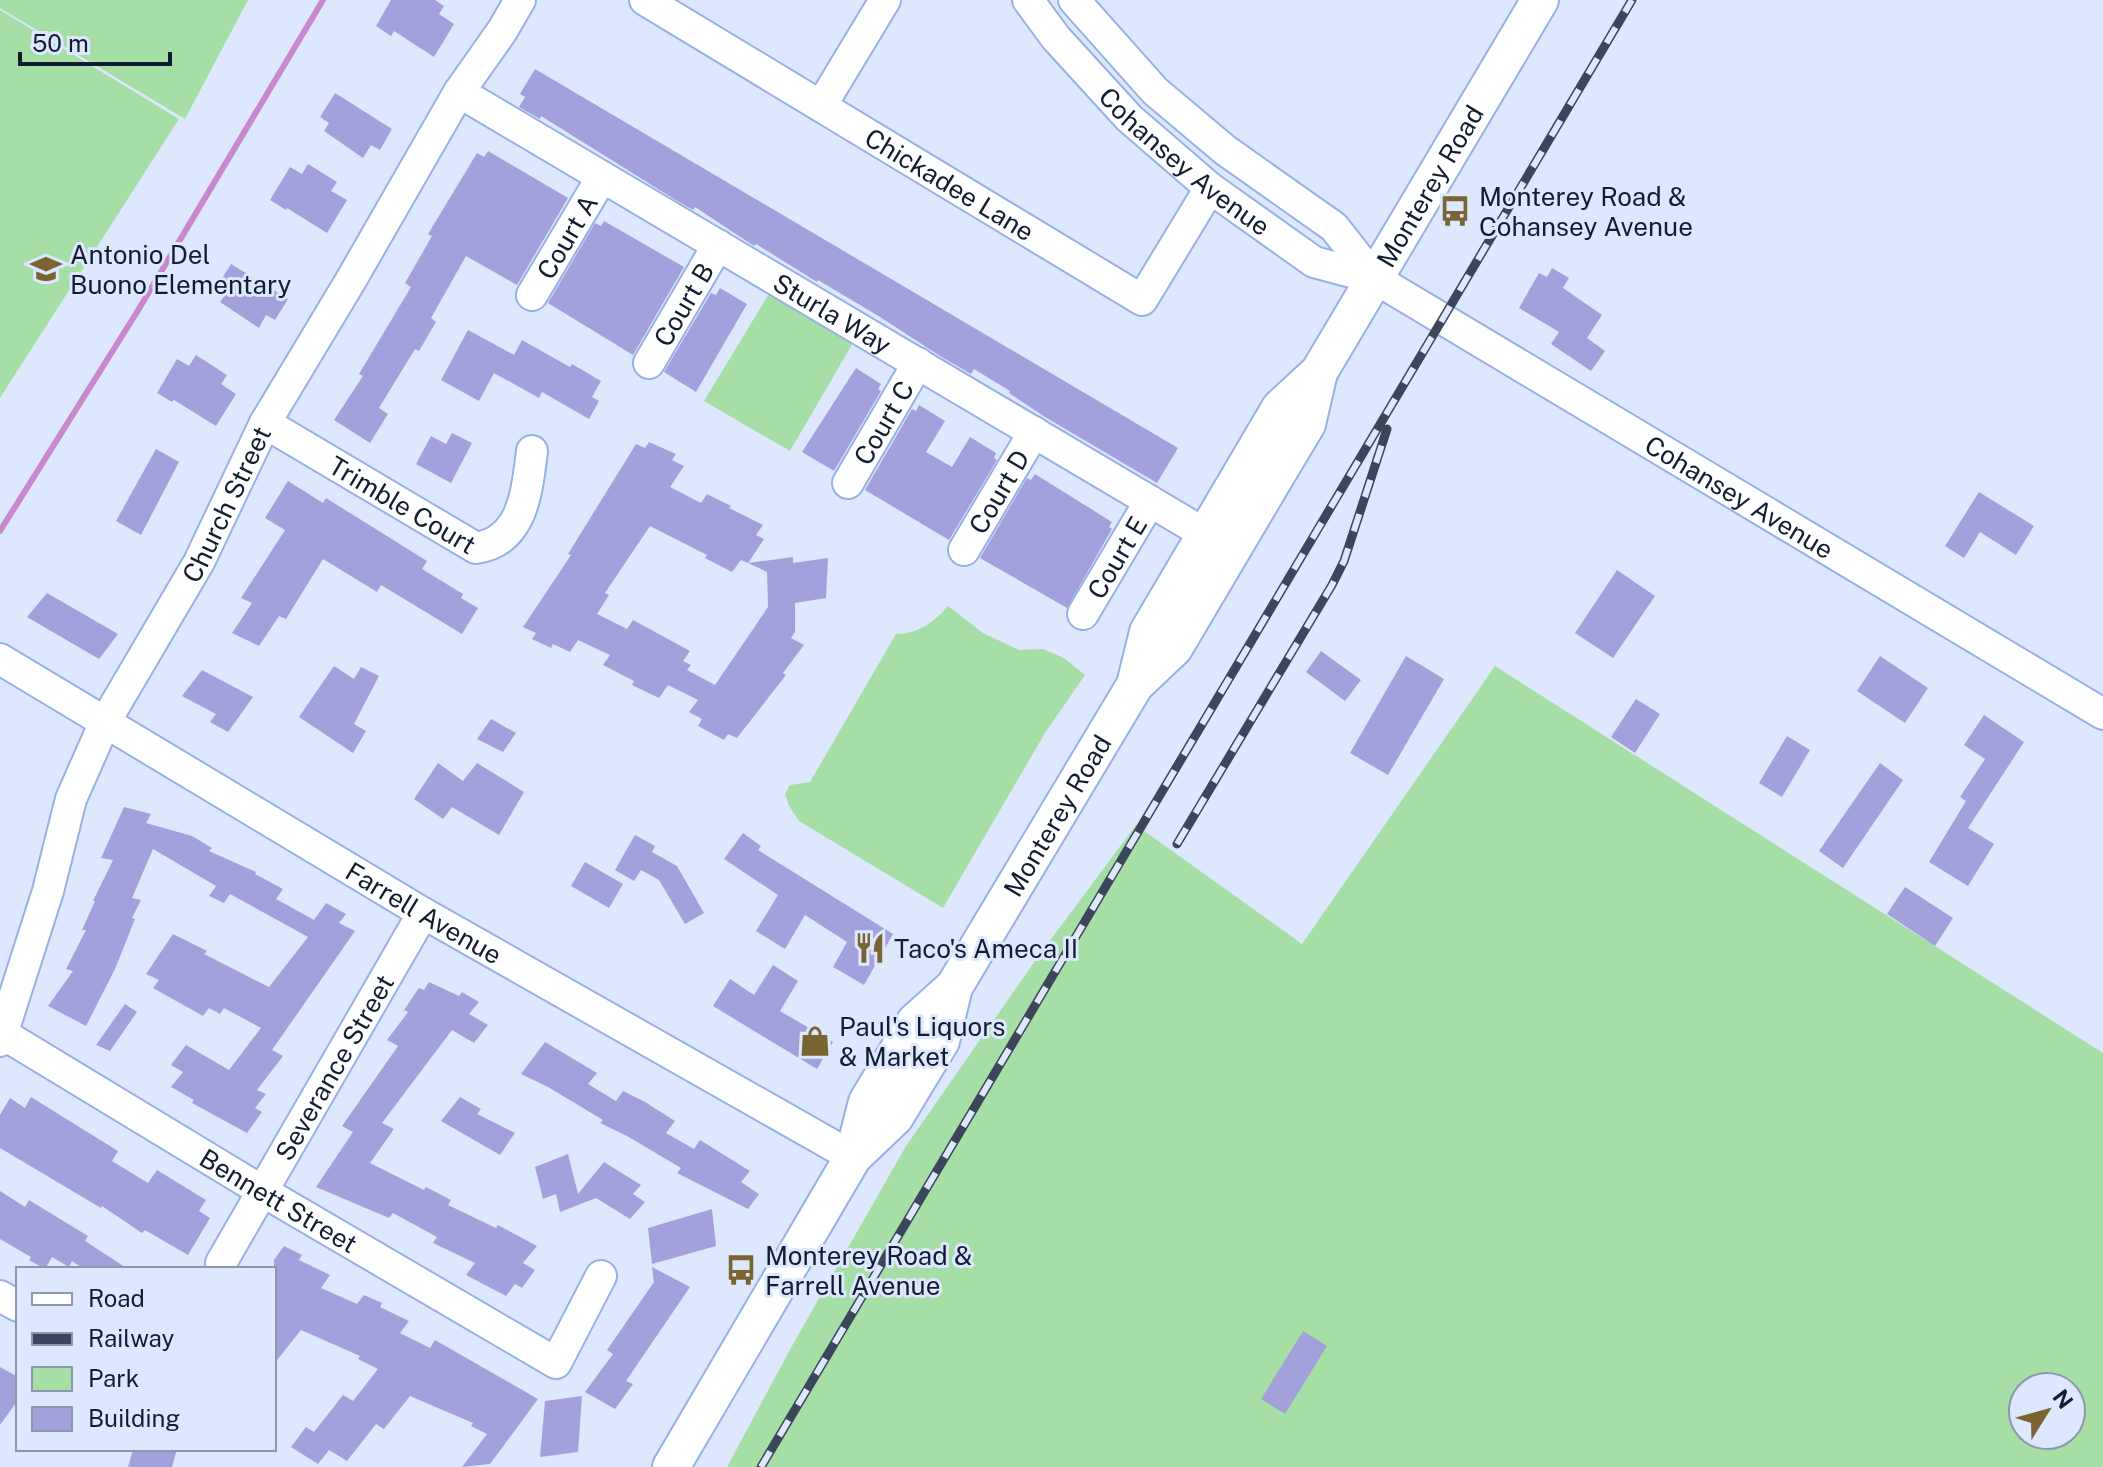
<svg xmlns="http://www.w3.org/2000/svg" width="2103" height="1467" font-family="'Public Sans',sans-serif">
	<rect width="100%" height="100%" fill="#dde8ff"/>
	<!-- green -->
	<path fill="#a5dfa5" fill-rule="evenodd" d="M0,0H248L185,119L0,8Z
		M0,10L179,119L0,398Z
		M770,292L853,343L790,451L704,401Z
		M948,606L983,633L1019,650L1043,649L1064,658L1085,675L1045,733L943,908L799,821L789,806L785,794L790,785L810,782L896,634C918,634 933,623 948,606Z
		M1495,666L2103,1053V1467H727L792,1346L906,1146L1037,958L1136,825L1302,944ZM2023,1387H2071V1435H2023Z"/>
	<g fill="none" stroke-linecap="round" stroke-linejoin="round">
		<!-- stream -->
		<path stroke="#c788cc" stroke-width="6" d="M0,531L137,312L323,0"/>
	</g>
	<!-- building -->
	<path fill="#a2a1db" d="M391,0H435L444,6L439,14L454,24L434,57L394,31L391,36L376,26Z
		M535,69L1178,448L1157,483L1045,417L1009,393L1010,391L974,369L971,374L940,356L880,317L818,280L817,282L756,244L754,246L695,207L693,210L674,199L541,116L540,119L519,107L525,97L520,94Z
		M335,93L392,129L380,150L371,145L363,158L324,131L329,123L320,117Z
		M488,151L568,198L517,285L466,256L431,318L436,322L419,351L415,349L379,408L388,414L370,443L334,420L363,376L359,374L411,287L405,283L432,236L428,234L477,153L484,157Z
		M308,164L337,182L331,191L347,200L327,233L287,208L286,210L270,200L290,167L302,174Z
		M604,221L684,267L633,355L548,303L595,223L601,226Z
		M231,264L288,299L275,320L266,315L259,328L220,302L226,294L216,288Z
		M1552,268L1569,278L1563,288L1602,315L1587,338L1605,351L1591,371L1551,344L1559,332L1519,308L1539,273L1547,277Z
		M720,288L747,304L696,392L664,372L711,293L716,295Z
		M468,330L514,355L522,340L570,367L572,364L601,381L592,397L599,401L589,419L542,392L539,398L494,373L479,401L441,380Z
		M196,355L227,375L221,384L236,394L216,426L174,400L172,402L157,393L177,359L189,366Z
		M856,368L881,384L878,389L881,391L834,471L802,452Z
		M919,405L945,421L926,452L952,467L970,437L996,453L994,458L997,460L949,540L865,490L912,409L916,411Z
		M452,433L472,443L451,483L416,464L431,436L446,444Z
		M649,442L676,454L672,460L684,466L670,487L701,503L707,494L731,506L729,508L763,525L756,535L764,539L748,563L741,560L732,572L705,558L707,555L650,526L605,593L609,595L597,614L627,629L633,620L690,651L683,661L691,665L687,670L715,685L768,607L767,572L748,563L793,557V563L828,558L826,598L795,603V632L791,638L804,645L783,673L786,675L737,738L728,734L724,740L698,726L702,719L689,712L698,700L668,685L659,698L632,685L634,681L603,665L610,655L578,640L570,652L553,644L551,648L532,639L536,633L523,627L571,555L568,554L636,444L645,448Z
		M156,449L179,462L141,535L116,521Z
		M1035,474L1112,522L1109,527L1112,529L1067,608L980,558L1027,478L1031,480Z
		M288,481L323,503L326,498L427,561L422,569L463,594L461,598L478,608L462,634L381,585L377,592L323,559L286,619L279,616L259,646L232,633L252,603L241,598L285,530L265,518Z
		M1979,492L2034,526L2016,555L1980,532L1964,558L1945,546Z
		M1617,570L1655,596L1613,658L1575,633Z
		M47,593L118,634L99,659L27,617Z
		M1321,651L1361,680L1345,701L1306,672Z
		M1406,656L1444,679L1388,775L1350,753Z
		M1880,656L1928,688L1905,723L1857,691Z
		M334,666L354,679L361,667L379,676L354,724L366,731L353,753L299,717Z
		M202,670L253,697L228,732L210,722L216,714L182,696Z
		M1636,699L1660,714L1635,753L1611,737Z
		M1984,715L2024,742L1968,828L1994,844L1968,886L1929,862L1966,801L1960,797L1985,759L1964,745Z
		M491,719L516,733L503,752L477,739Z
		M1787,736L1810,750L1782,797L1759,783Z
		M438,763L463,781L477,763L524,792L499,835L452,807L443,819L414,799Z
		M1880,763L1903,780L1843,868L1819,851Z
		M124,807L151,814L146,823L192,836L212,848L209,851L256,872L255,874L283,889L276,899L314,920L326,903L346,914L339,923L355,931L272,1050L283,1056L257,1090L266,1094L255,1108L262,1112L247,1133L192,1103L194,1100L171,1087L183,1072L171,1065L186,1045L229,1070L261,1028L224,1008L220,1014L209,1008L203,1016L153,988L159,980L146,974L173,934L207,951L204,954L269,987L308,937L230,894L224,903L209,896L216,886L153,849L132,898L141,900L132,918L135,919L115,969L86,1026L48,1006L73,971L66,969L86,930H82L95,901H93L113,860L101,858Z
		M743,833L761,846L758,850L893,934L864,985L833,967L847,942L805,915L785,949L756,931L778,895L724,859Z
		M635,835L655,846L652,852L677,866L704,913L685,924L659,880L641,870L634,881L615,870Z
		M585,862L623,884L609,908L571,886Z
		M1905,887L1953,918L1935,946L1887,914Z
		M773,965L798,981L780,1011L833,1042L817,1069L713,1006L730,979L754,995Z
		M429,982L459,996L462,992L479,1002L469,1014L488,1025L474,1043L452,1030L382,1123L394,1129L370,1163L424,1190L426,1187L451,1200L448,1205L496,1228L498,1225L537,1246L523,1263L535,1270L522,1288L515,1284L506,1296L466,1275L475,1263L433,1243L437,1237L393,1213L389,1218L316,1187L353,1132L342,1126L398,1046L387,1040L408,1012L404,1010L419,988L424,990Z
		M125,1004L137,1012L110,1051L96,1045Z
		M545,1042L597,1073L588,1084L616,1101L623,1091L645,1102L675,1121L666,1133L694,1149L700,1140L750,1171L741,1182L759,1194L748,1209L677,1173L681,1168L627,1136L600,1123L603,1120L548,1087L521,1074Z
		M31,1097L118,1151L112,1161L148,1183L157,1170L206,1200L199,1211L210,1218L188,1255L145,1230L142,1233L102,1206L101,1208L0,1148V1115L10,1098L25,1108Z
		M460,1097L481,1109L477,1114L515,1133L500,1155L441,1121Z
		M568,1154L578,1194L604,1162L641,1185L633,1194L645,1202L630,1219L596,1198L560,1212L556,1194L543,1199L535,1167Z
		M0,1191L25,1207L29,1200L88,1236L85,1241L128,1269H84L72,1261L69,1267L52,1257L45,1269L29,1260L31,1257L0,1239Z
		M712,1209L716,1246L652,1264L648,1228Z
		M284,1246L302,1255L299,1260L330,1275L321,1288L357,1304L364,1295L382,1303L380,1307L409,1321L400,1333L430,1348L435,1340L538,1399L490,1464L462,1467L487,1434L471,1426L473,1423L410,1396L384,1429L376,1424L347,1461L329,1450L318,1464L291,1447L306,1427L314,1432L343,1395L353,1401L378,1369L358,1359L360,1356L301,1330L274,1364V1260Z
		M652,1267L690,1287L626,1381L633,1384L615,1409L585,1392L613,1354L607,1350L654,1282Z
		M1303,1331L1327,1346L1285,1414L1261,1399Z
		M0,1367L18,1377V1400L0,1425Z
		M582,1396L578,1452L540,1457L545,1401Z
		M133,1449H177L172,1467H128Z"/>
	<g fill="none" stroke-linecap="round" stroke-linejoin="round">
		<defs>
			<g id="minor">
				<path id="s1" d="M645,0L1142,300L1210,188"/>
				<path id="s2" d="M1028,0L1056,38L1129,118L1210,188L1314,262L1374,278L2103,714"/>
				<path d="M1074,0L1155,91L1225,150L1334,227L1374,278"/>
				<path id="s3" d="M459,92L1207,535"/>
				<path d="M821,106L885,0"/>
				<path id="s4" d="M532,295L602,177"/>
				<path id="s5" d="M649,363L718,245"/>
				<path id="s6" d="M265,423L476,548C524,541 527,489 532,451"/>
				<path id="s7" d="M848,483L918,363"/>
				<path id="s8" d="M964,550L1034,432"/>
				<path id="s9" d="M1083,614L1150,501"/>
				<path id="s10" d="M0,659L423,913L853,1157"/>
				<path id="s11" d="M3,1034L262,1191L556,1363L601,1276"/>
				<path id="s12" d="M0,1041L48,891L71,799L105,722L199,562L265,423L351,280L459,92L502,31L520,0"/>
				<path id="s13" d="M221,1263L423,913"/>
				<path d="M0,1296L18,1306"/>
			</g>
			<g id="major">
				<path id="s14" d="M1135,685L1148,632L1280,408L1319,372L1540,0"/>
				<path d="M853,1157L895,1117L941,1041L954,987"/>
				<path id="s15" d="M671,1467L853,1157L867,1102L915,1022L954,987L1135,685L1174,648L1277,474L1307,424L1319,372"/>
			</g>
		</defs>
		<!-- minor casing -->
		<use href="#minor" stroke="#97b1e7" stroke-width="34"/>
		<!-- major casing -->
		<use href="#major" stroke="#97b1e7" stroke-width="40"/>
		<!-- minor -->
		<use href="#minor" stroke="#fff" stroke-width="30"/>
		<!-- major -->
		<use href="#major" stroke="#fff" stroke-width="36"/>
		<defs>
			<path id="rail" d="M1177,844L1332,585L1344,561L1387,429
				M761,1467L1632,0"/>
		</defs>
		<!-- rail casing -->
		<use href="#rail" stroke="#3b465a" stroke-width="9"/>
		<!-- rail -->
		<use href="#rail" stroke="#dde8ff" stroke-width="6" stroke-dasharray="18" stroke-linecap="butt"/>
	</g>
	<!-- icons -->
	<defs>
		<symbol id="bus-bare" viewBox="-9 -9 18 18"><path d="M-5-6H5V4H4V6H2V4H-2V6H-4V4H-5ZM-3.5-4V0h7V-4ZM-3.5 1.2v1.5H-2V1.2ZM2 1.2v1.5H3.5V1.2Z" fill="#7b6434" stroke="#dde8ff" stroke-width="2.5" paint-order="stroke"/></symbol>
		<symbol id="school-bare" viewBox="-9 -9 18 18"><path d="M0-5L7-2L0 1L-7-2ZM-4 1L0 2.5L4 1V4Q0 6-4 4Z" fill="#7b6434" stroke="#dde8ff" stroke-width="2.5" paint-order="stroke"/></symbol>
		<symbol id="restaurant-bare" viewBox="-9 -9 18 18"><path d="M-5-6h1v4h1v-4h1v4h1v-4h1v5L-1.5 .5V6h-2V.5L-5-1ZM5-6V6H3V1.5H1.5Q1.5-4 5-6Z" fill="#7b6434" stroke="#dde8ff" stroke-width="2.5" paint-order="stroke"/></symbol>
		<symbol id="shop-bare" viewBox="-9 -9 18 18"><path d="M-5-2.5h2.3a2.7 3.5 0 0 1 5.4 0H5L5.5 6h-11ZM-1.5-2.5h3a1.5 2.3 0 0 0-3 0Z" fill="#7b6434" stroke="#dde8ff" stroke-width="2.5" paint-order="stroke"/></symbol>
	</defs>
	<g fill-rule="evenodd">
		<use href="#bus-bare" x="1433" y="189" width="44" height="44"/>
		<use href="#school-bare" x="24" y="247" width="44" height="44"/>
		<use href="#restaurant-bare" x="848" y="926" width="44" height="44"/>
		<use href="#shop-bare" x="793" y="1019" width="44" height="44"/>
		<use href="#bus-bare" x="719" y="1248" width="44" height="44"/>
	</g>
	<g text-anchor="middle" dominant-baseline="central" stroke-width="6" stroke-linejoin="round" paint-order="stroke">
		<!-- street labels -->
		<g font-size="26" fill="#131d31" stroke="#dde8ff">
			<text stroke="none"><textPath href="#s2" startOffset="226">Cohansey Avenue</textPath></text>
			<text stroke="none"><textPath href="#s1" startOffset="356">Chickadee Lane</textPath></text>
			<text stroke="none"><textPath href="#s14" startOffset="584">Monterey Road</textPath></text>
			<text stroke="none"><textPath href="#s4" startOffset="68">Court A</textPath></text>
			<text stroke="none"><textPath href="#s5" startOffset="68">Court B</textPath></text>
			<text stroke="none"><textPath href="#s3" startOffset="434">Sturla Way</textPath></text>
			<text stroke="none"><textPath href="#s7" startOffset="70">Court C</textPath></text>
			<text stroke="none"><textPath href="#s8" startOffset="68">Court D</textPath></text>
			<text stroke="none"><textPath href="#s2" startOffset="878">Cohansey Avenue</textPath></text>
			<text stroke="none"><textPath href="#s6" startOffset="160">Trimble Court</textPath></text>
			<text stroke="none"><textPath href="#s12" startOffset="586">Church Street</textPath></text>
			<text stroke="none"><textPath href="#s9" startOffset="66">Court E</textPath></text>
			<text stroke="none"><textPath href="#s15" startOffset="762">Monterey Road</textPath></text>
			<text stroke="none"><textPath href="#s10" startOffset="494">Farrell Avenue</textPath></text>
			<text stroke="none"><textPath href="#s13" startOffset="226">Severance Street</textPath></text>
			<text stroke="none"><textPath href="#s11" startOffset="322">Bennett Street</textPath></text>
		</g>
		<!-- poi labels -->
		<g font-size="26" fill="#131d31" stroke="#dde8ff" text-anchor="start">
			<text x="1479" y="196">Monterey Road &amp;<tspan x="1479" dy="30">Cohansey Avenue</tspan></text>
			<text x="70" y="254">Antonio Del<tspan x="70" dy="30">Buono Elementary</tspan></text>
			<text x="894" y="948">Taco's Ameca II</text>
			<text x="839" y="1026">Paul's Liquors<tspan x="839" dy="30">&amp; Market</tspan></text>
			<text x="765" y="1255">Monterey Road &amp;<tspan x="765" dy="30">Farrell Avenue</tspan></text>
		</g>
	</g>
	<!-- legend -->
	<rect x="16" y="1267" width="260" height="184" fill="#dde8ff" stroke="#8c97ad" stroke-width="2"/>
	<rect x="32" y="1293" width="40" height="12" fill="#ffffff" stroke="#8c97ad" stroke-width="2"/>
	<text x="88" y="1307" font-size="24" fill="#131d31">Road</text>
	<rect x="32" y="1333" width="40" height="12" fill="#3b465a" stroke="#8c97ad" stroke-width="2"/>
	<text x="88" y="1347" font-size="24" fill="#131d31">Railway</text>
	<rect x="32" y="1367" width="40" height="24" fill="#a5dfa5" stroke="#8c97ad" stroke-width="2"/>
	<text x="88" y="1387" font-size="24" fill="#131d31">Park</text>
	<rect x="32" y="1407" width="40" height="24" fill="#a2a1db" stroke="#8c97ad" stroke-width="2"/>
	<text x="88" y="1427" font-size="24" fill="#131d31">Building</text>
	<!-- north arrow -->
	<g transform="translate(2047 1411) rotate(53)"><circle r="38" fill="#dde8ff" stroke="#8c97ad" stroke-width="2"/>
	<path d="M0-6L14 30L0 20L-14 30Z" fill="#7b6434"/>
	<text y="-12" font-size="22" font-weight="bold" text-anchor="middle" fill="#131d31">N</text>
	</g>
	<!-- scale -->
	<path d="M20 52v12h150v-12" fill="none" stroke="#131d31" stroke-width="4"/>
	<text x="32" y="52" font-size="24" fill="#131d31" stroke="#dde8ff" stroke-width="6" paint-order="stroke">50 m</text>
</svg>
